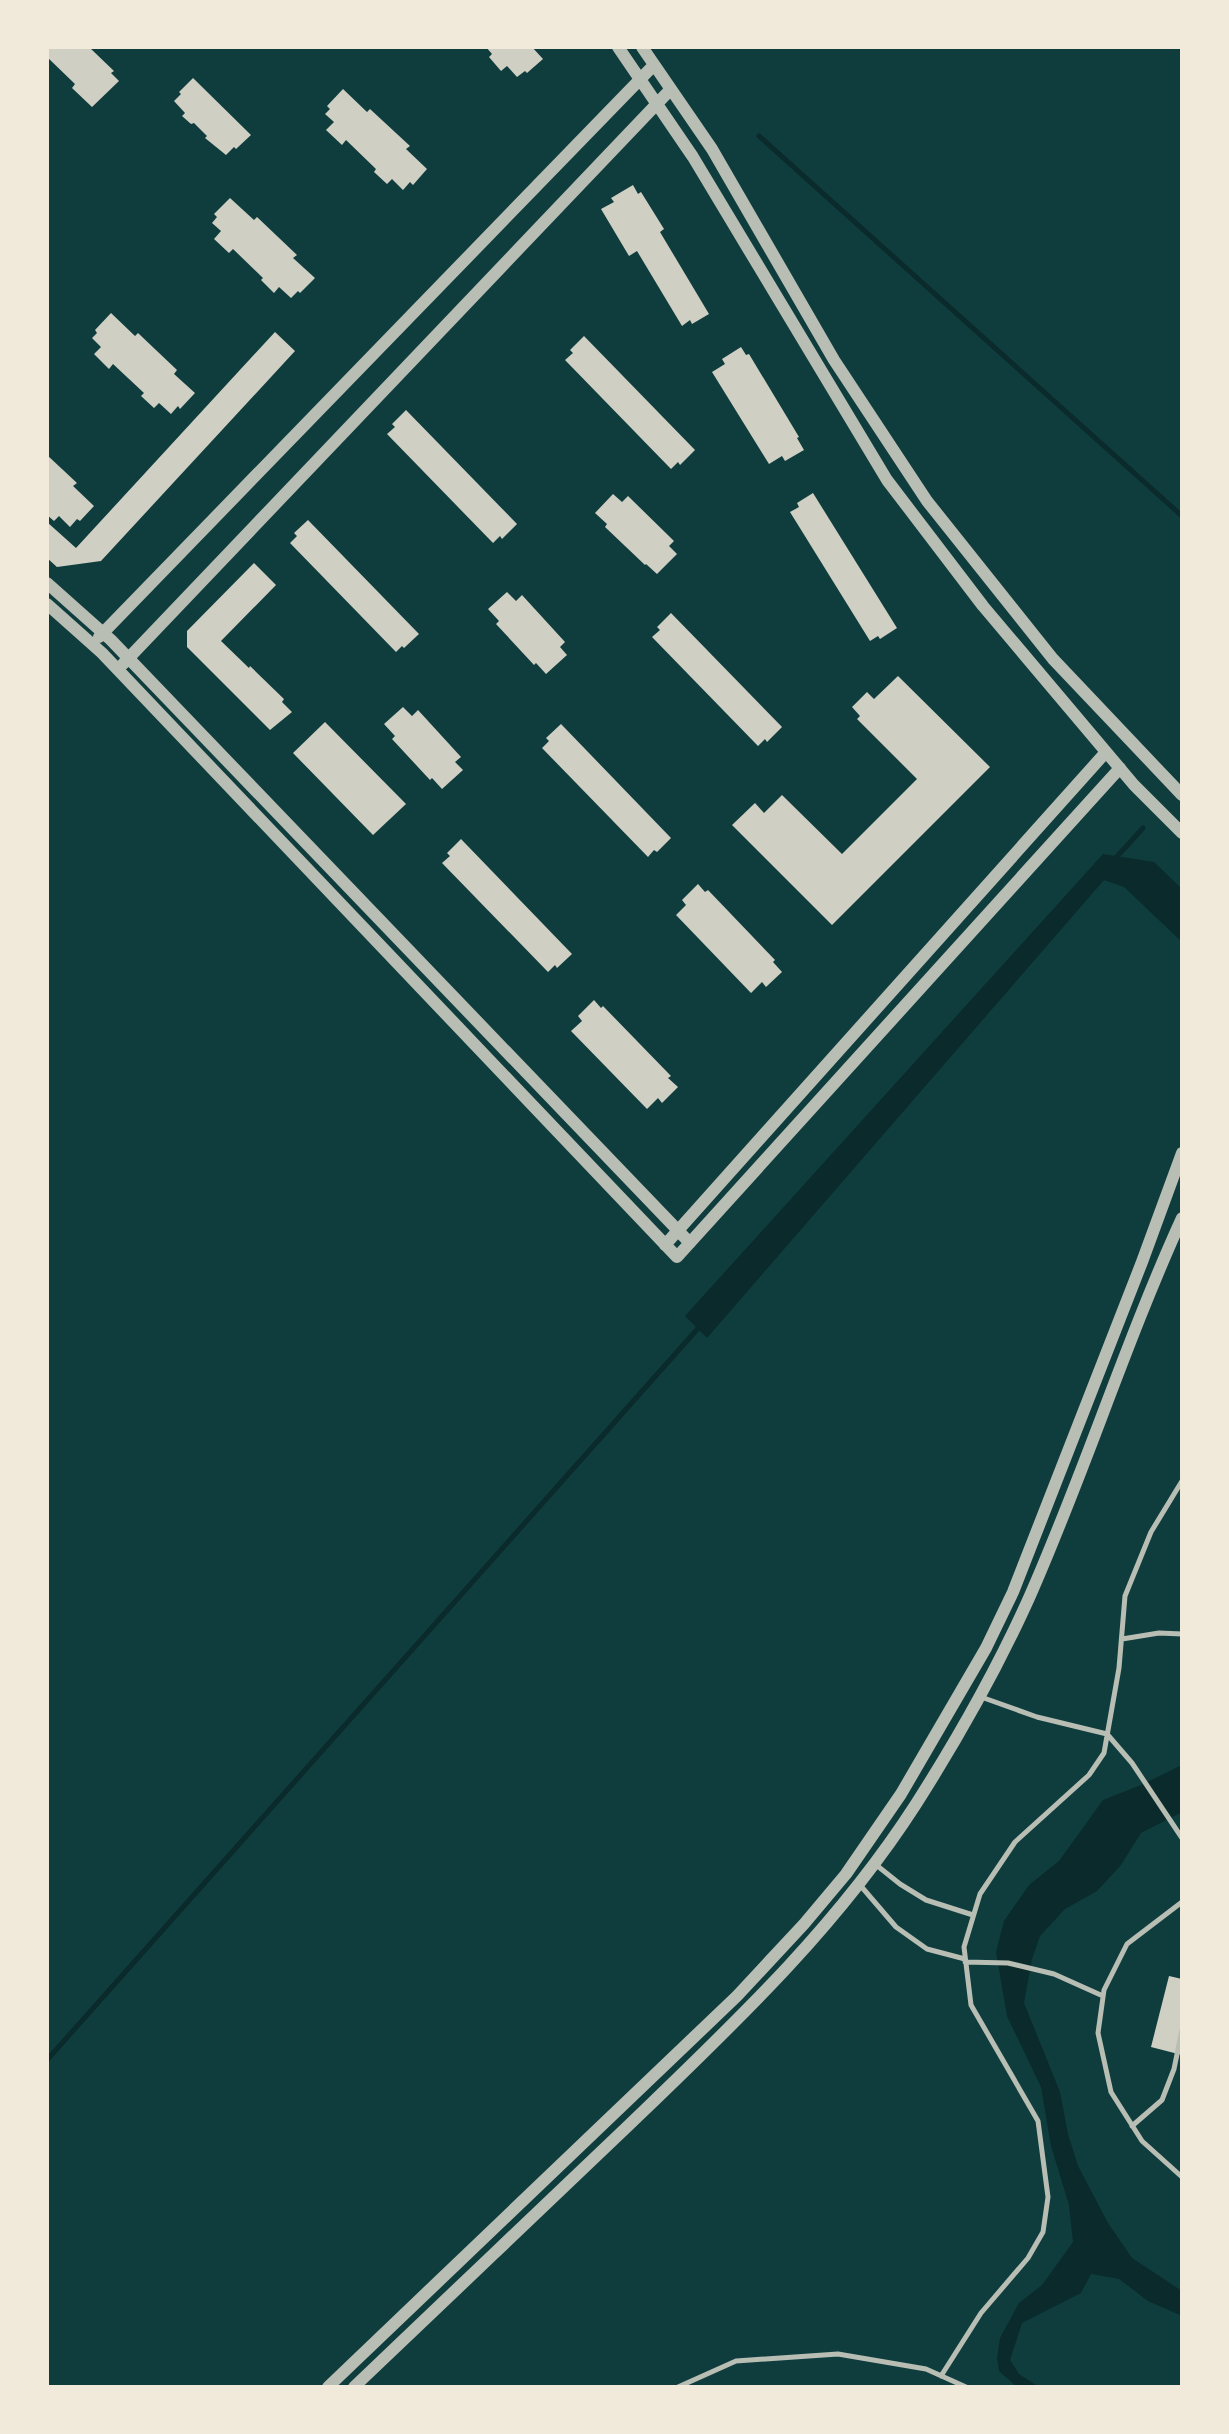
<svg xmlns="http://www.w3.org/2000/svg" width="1229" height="2434" font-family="Mulish,sans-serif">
	<rect width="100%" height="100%" fill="#0f3d3e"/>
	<!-- water -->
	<path fill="#0a2a2b" d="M1103,854L1154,862L1182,889V942L1124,887L1104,880L707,1338L685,1316Z
		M1182,1765V1812L1141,1833L1121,1865L1097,1891L1065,1909L1040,1936L1032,1959L1024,2003L1060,2092L1068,2134L1078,2166L1108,2223L1132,2258L1182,2291V2316L1148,2301L1119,2279L1091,2274L1081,2293L1022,2323L1010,2360L1019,2374L1039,2387H1017L999,2371L997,2358L1000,2338L1019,2303L1042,2285L1073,2242L1069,2205L1051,2146L1041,2087L1007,2016L996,1952L1004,1921L1029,1885L1059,1861L1103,1800L1141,1785Z"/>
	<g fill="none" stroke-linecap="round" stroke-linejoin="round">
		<!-- stream -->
		<path stroke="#0a2a2b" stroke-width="5" d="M759,136L1182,516
			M1112,862L1143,828
			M47,2060L701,1325"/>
	</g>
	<!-- building -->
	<path fill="#cfcfc3" d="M47,47H89L114,71L111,73L119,81L92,107L72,88L75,84L47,57Z
		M486,47H532L543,59L527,73L525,71L517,77L507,66L501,71L489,57L492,54Z
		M193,78L251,135L236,149L234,147L226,155L205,138L207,136L194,123L191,124L182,116L185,113L174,101L181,94L179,92Z
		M343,89L367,112L370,109L410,146L406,149L427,169L413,185L410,182L403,190L392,179L387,184L374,172L376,169L346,140L342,145L326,130L334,122L325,114L330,109L327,106Z
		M633,185L638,194L641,192L664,229L660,232L709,314L692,324L690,320L682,326L637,251L629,256L601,209L614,202L611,198Z
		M230,198L254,220L257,217L297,255L293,258L315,278L300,293L298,291L291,298L279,287L274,293L261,280L263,278L233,249L229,253L214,239L221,231L212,223L217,217L214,214Z
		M111,313L135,336L138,333L177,370L174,374L195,393L180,409L178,406L171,414L159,403L154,408L141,396L144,393L113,364L109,369L94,354L101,347L92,338L97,333L95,330Z
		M275,332L295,351L101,561L57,567L47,558V522L76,548Z
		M584,336L695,450L680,465L678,462L671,469L565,360L573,353L570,350Z
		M741,347L746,355L749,354L799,437L797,438L804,450L785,461L782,456L769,464L712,372L725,364L722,359Z
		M406,410L517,524L502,539L500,536L493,543L387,434L395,427L392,424Z
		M47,455L77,483L73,486L94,506L80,521L77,519L70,527L59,516L54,521L47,515Z
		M813,493L897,628L880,639L878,636L870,641L790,512L799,507L797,503Z
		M613,494L622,502L628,496L674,541L669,546L677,554L657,574L646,564L645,565L605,527L607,524L595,513Z
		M308,520L419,634L404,648L402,646L396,652L290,543L297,536L294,533Z
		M254,563L276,585L221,641L249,668L250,666L284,699L282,702L292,712L270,730L187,647V631Z
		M507,592L516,601L522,595L565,642L560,647L567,655L546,674L536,663L534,665L496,624L499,621L488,609Z
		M671,613L782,727L767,742L765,739L758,746L652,637L660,630L657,627Z
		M898,676L990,767L832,925L732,825L755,803L764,813L782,795L842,854L917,779L857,719L860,716L852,707L867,692L874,699Z
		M403,707L412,716L418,710L461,757L455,762L463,770L442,789L432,778L430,780L392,739L395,736L384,724Z
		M325,722L406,804L373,835L293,753Z
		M561,724L671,838L657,852L654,850L648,857L542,748L549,741L546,738Z
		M461,839L572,954L557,968L555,965L548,972L442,863L450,856L447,853Z
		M698,884L705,892L708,890L775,960L773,962L782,972L766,987L762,982L751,993L676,915L686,905L682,900Z
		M594,1000L601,1008L603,1006L671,1076L668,1078L678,1087L662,1103L658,1098L647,1109L571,1031L582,1021L578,1016Z
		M1169,1976L1182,1979V2055L1151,2047Z"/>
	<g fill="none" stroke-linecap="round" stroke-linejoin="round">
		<!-- service -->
		<path stroke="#b8beb3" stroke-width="5" d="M1122,1639L1159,1633L1182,1634
			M981,1697L1037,1717L1107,1734L1132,1763L1182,1838
			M875,1864L900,1884L926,1900L973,1915
			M860,1885L896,1927L927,1949L965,1959
			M1182,1902L1127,1944L1104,1990L1098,2033L1111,2092L1142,2141L1182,2177
			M965,1962L1008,1963L1054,1974L1103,1996
			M1132,2126L1162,2100L1174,2069L1182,2030
			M941,2376L981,2313L1028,2258L1043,2232L1048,2197L1038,2121L971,2005L964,1947L980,1894L1015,1842L1089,1775L1104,1753L1119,1668L1125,1596L1151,1532L1182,1481
			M678,2387L736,2361L838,2354L926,2369L966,2387"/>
		<!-- tertiary -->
		<path stroke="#b8beb3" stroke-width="12" d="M618,47L693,157L887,480L983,606L1134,785L1182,833
			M642,47L712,149L834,360L927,501L1053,659L1182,795
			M47,583L111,640L690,1243
			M47,604L102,653L677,1257L1120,768
			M99,637L654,65
			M123,664L671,89
			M665,1245L1106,752
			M328,2387L737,1996L804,1924L846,1874L901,1794L986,1648L1013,1592L1142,1262L1182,1153
			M354,2387C446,2299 538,2212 630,2124C735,2023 837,1927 916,1804C958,1738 997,1669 1029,1598C1084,1474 1125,1343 1182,1218"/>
	</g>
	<!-- border -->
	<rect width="1229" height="2434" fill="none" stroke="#f1e9da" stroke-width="98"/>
</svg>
